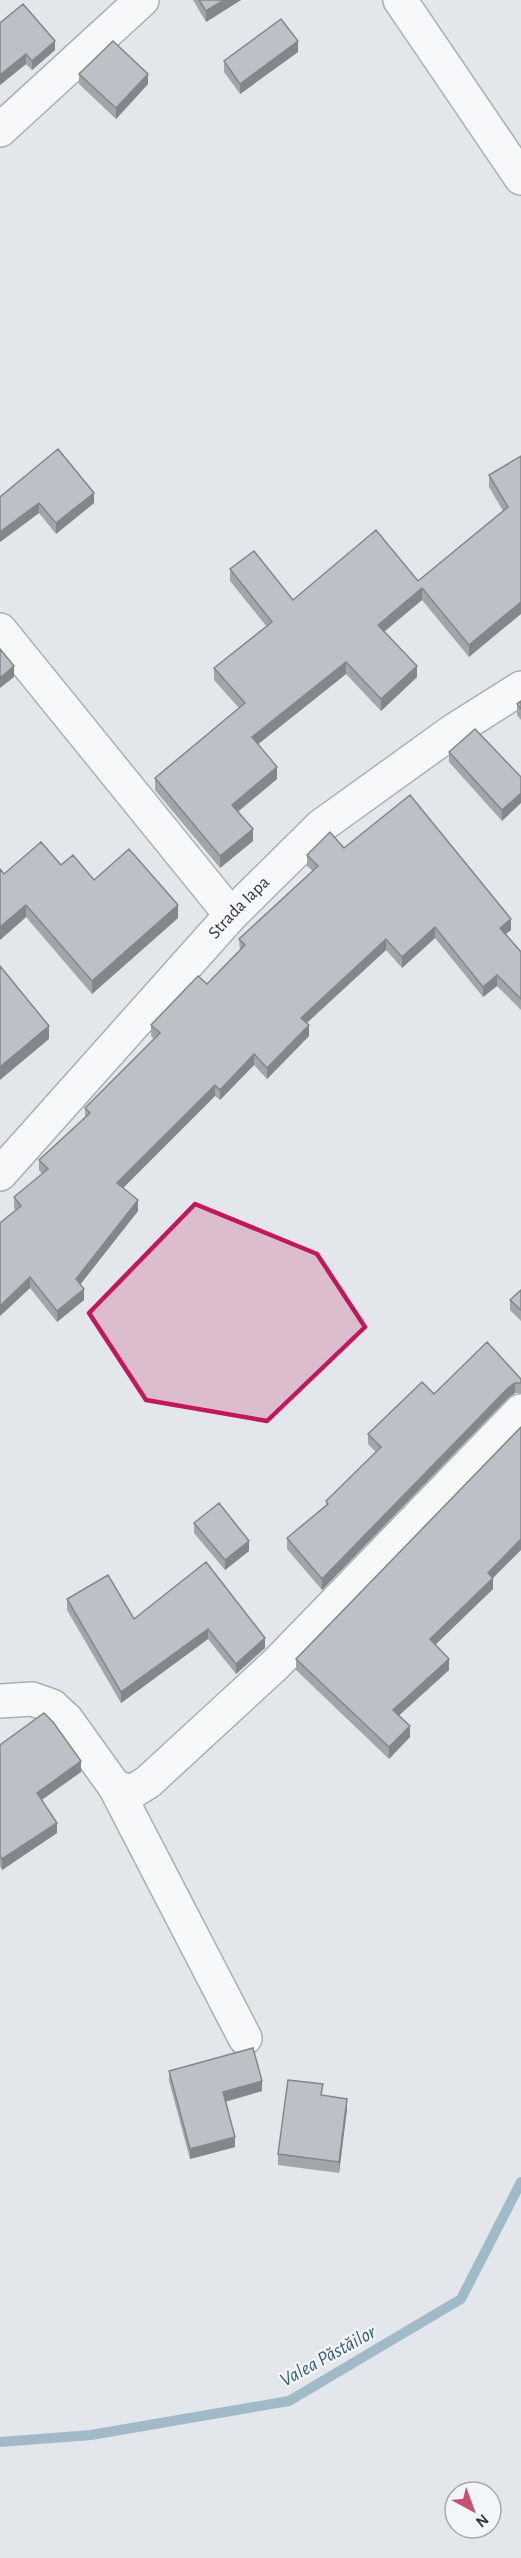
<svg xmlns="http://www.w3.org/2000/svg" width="521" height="2558" font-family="'Alegreya Sans',sans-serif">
	<rect width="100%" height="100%" fill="#e3e7eb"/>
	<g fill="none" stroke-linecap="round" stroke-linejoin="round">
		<!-- stream -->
		<path stroke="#a1bac8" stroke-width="10" d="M0,2442L91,2435L289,2401L461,2299L521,2182"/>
		<defs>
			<g id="minor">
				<path d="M400,0L521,178"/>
				<path d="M0,130L142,0"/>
				<path d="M0,630L231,915"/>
				<path id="s1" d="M0,1174L231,915L321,826L453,731L521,688"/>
				<path d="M0,1701L32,1699L52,1706L67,1720L115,1787L132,1792L148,1782L276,1664L521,1411"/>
				<path d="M115,1787L245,2038"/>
			</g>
		</defs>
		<!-- minor casing -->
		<use href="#minor" stroke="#a8afb5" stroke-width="36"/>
		<!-- minor -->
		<use href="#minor" stroke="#f6f8f9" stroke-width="33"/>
	</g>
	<!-- wall -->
	<path fill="#a1a6ab" d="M193,0H241L206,22Z
		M0,23L55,50L32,70L26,64L0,85Z
		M298,52L240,94L224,72V61Z
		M79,74L148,84L116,119L79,84Z
		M521,456L469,657L422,600L384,631L417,677L381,711L346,674L258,744L277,779L238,812L253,841L220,868L155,790V778L239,708L214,680V668L267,627L230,581V569L293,600L418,581L503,511L489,487V475Z
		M0,497L94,503L56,534L39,513L0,542Z
		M521,701V720L517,715V704Z
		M449,752L521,777L502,821L449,762Z
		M344,848L511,930L505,934L521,952V1010L497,986L483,997L435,938L402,968L386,950L307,1023L309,1036L267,1079L254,1065L220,1100L215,1096L123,1188L138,1211L80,1284L84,1300L57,1322L30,1288L0,1316V1223L16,1210L14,1208V1197L42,1174L39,1170V1160L85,1117V1108L154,1039L151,1036V1025L207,984L240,951L239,939L313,871L307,866V855Z
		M61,865L178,918L92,994L26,917L0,940V869L4,874Z
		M521,1290V1321L510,1310V1300Z
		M521,1379V1393H515L508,1398L322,1590L287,1549V1538L326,1505V1501L376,1452L368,1444V1434L434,1394Z
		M194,1523L249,1551L225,1570L194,1533Z
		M206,1562L265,1648L236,1674L208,1639L121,1703L67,1610V1599L134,1619Z
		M493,1578V1589L435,1644L449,1670L399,1715L410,1737L389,1759L296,1670V1659Z
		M0,1745L81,1772L42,1800L57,1833L2,1870L0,1866Z
		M169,2071L262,2091L226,2102L235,2147L190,2159L169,2081Z
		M323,2096L347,2109L339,2173L278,2165V2154Z"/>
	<!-- shaded-wall -->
	<path fill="#83878b" d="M224,0H241L206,22V11Z
		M55,41V50L32,70V61Z
		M298,41V52L240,94V84Z
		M26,54V64L0,85V75Z
		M148,74V84L116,119V108Z
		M94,493V503L56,534V523Z
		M39,503V513L0,542V532Z
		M422,588V600L378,637V625Z
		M521,602V614L469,657V645Z
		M346,662V674L252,749V737Z
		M14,666V677L0,688V678Z
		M417,666V677L381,711V699Z
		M277,767V779L232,816V805Z
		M521,793V803L502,821V810Z
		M253,829V841L220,868V856Z
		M26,905V917L0,940V927Z
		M178,905V918L92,994V981Z
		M511,919V930L500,939V928Z
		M435,927V938L402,968V957Z
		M386,939V950L301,1028V1018Z
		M497,975V986L483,997V987Z
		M309,1025V1036L267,1079V1068Z
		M49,1026V1039L0,1080V1067Z
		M254,1054V1065L220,1100V1090Z
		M215,1085V1096L117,1194V1183Z
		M138,1200V1211L76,1290V1279Z
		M30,1277V1288L0,1316V1306Z
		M84,1289V1300L57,1322V1311Z
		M515,1383V1393L508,1398L322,1590V1579L508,1388Z
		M521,1539V1550L493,1578V1589L430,1650V1639L488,1573Z
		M249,1541V1551L225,1570V1560Z
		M208,1629V1639L121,1703V1692Z
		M265,1638V1648L236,1674V1664Z
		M449,1659V1670L393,1721V1710Z
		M410,1726V1737L389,1759V1747Z
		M81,1761V1772L37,1803V1793Z
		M57,1823V1833L2,1870V1859Z
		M262,2081V2091L223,2102V2092Z
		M347,2099V2109L339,2173V2162Z
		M235,2137V2147L190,2159V2149Z"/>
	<!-- building -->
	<path fill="#bbc1c7" stroke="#83878b" stroke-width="1.5" d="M199,0H224L206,11Z
		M23,4L55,41L32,61L26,54L0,75V23Z
		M281,19L298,41L240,84L224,61Z
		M113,41L148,74L116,108L79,74Z
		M58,449L94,493L56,523L39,503L0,532V497Z
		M521,456V602L469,645L422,588L378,625L417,666L381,699L346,662L252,737L277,767L232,805L253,829L220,856L155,778L245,703L214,668L272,622L230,569L254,551L293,600L376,530L418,581L508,507L489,475Z
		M0,649L14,666L0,678Z
		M521,701V709L517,704Z
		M475,729L521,777V793L502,810L449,752Z
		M410,795L511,919L500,928L521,952V999L497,975L483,987L435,927L402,957L386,939L301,1018L309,1025L267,1068L254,1054L220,1090L215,1085L117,1183L138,1200L76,1279L84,1289L57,1311L30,1277L0,1306V1223L21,1206L14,1197L48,1169L39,1160L90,1113L85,1108L160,1033L151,1025L198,976L207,984L245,945L239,939L318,866L307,855L330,832L344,848Z
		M41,842L61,865L73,855L94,880L129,849L178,905L92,981L26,905L0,927V869L4,874Z
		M0,966L49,1026L0,1067Z
		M521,1290V1310L510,1300Z
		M487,1342L521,1379V1383H515L508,1388L322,1579L287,1538L328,1504L326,1501L381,1447L368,1434L422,1382L434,1394Z
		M521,1427V1539L488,1573L493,1578L430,1639L449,1659L393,1710L410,1726L389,1747L296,1659Z
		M219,1503L249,1541L225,1560L194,1523Z
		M206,1562L265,1638L236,1664L208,1629L121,1692L67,1599L108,1575L134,1619Z
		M44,1713L53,1722L81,1761L37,1793L57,1823L2,1859L0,1856V1745Z
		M253,2048L262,2081L223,2092L235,2137L190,2149L169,2071Z
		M288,2080L323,2084L321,2095L347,2099L339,2162L278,2154Z"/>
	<!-- marked area -->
	<path fill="#c2185b" fill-opacity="0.2" stroke="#c2185b" stroke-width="4.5" stroke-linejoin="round" d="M195,1204L317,1254L365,1327L267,1421L146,1400L89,1313Z"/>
	<g text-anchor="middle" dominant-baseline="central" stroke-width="4.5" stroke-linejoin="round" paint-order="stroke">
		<!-- street labels -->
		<g font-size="18" fill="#2c3742" stroke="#f3f6f8">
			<text stroke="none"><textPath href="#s1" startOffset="358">Strada Iapa</textPath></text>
		</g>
		<!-- water labels -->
		<g font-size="20" font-style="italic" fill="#385c74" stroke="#f3f6f8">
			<text transform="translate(328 2356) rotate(-29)">Valea Păstăilor</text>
		</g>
	</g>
	<!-- north arrow -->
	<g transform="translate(473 2510) rotate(139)"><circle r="28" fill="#f3f6f8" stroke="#a3aaaf" stroke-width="1.5"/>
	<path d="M0-4.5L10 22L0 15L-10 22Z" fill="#c75175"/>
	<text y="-9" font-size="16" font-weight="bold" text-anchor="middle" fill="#2c3742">N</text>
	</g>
</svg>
